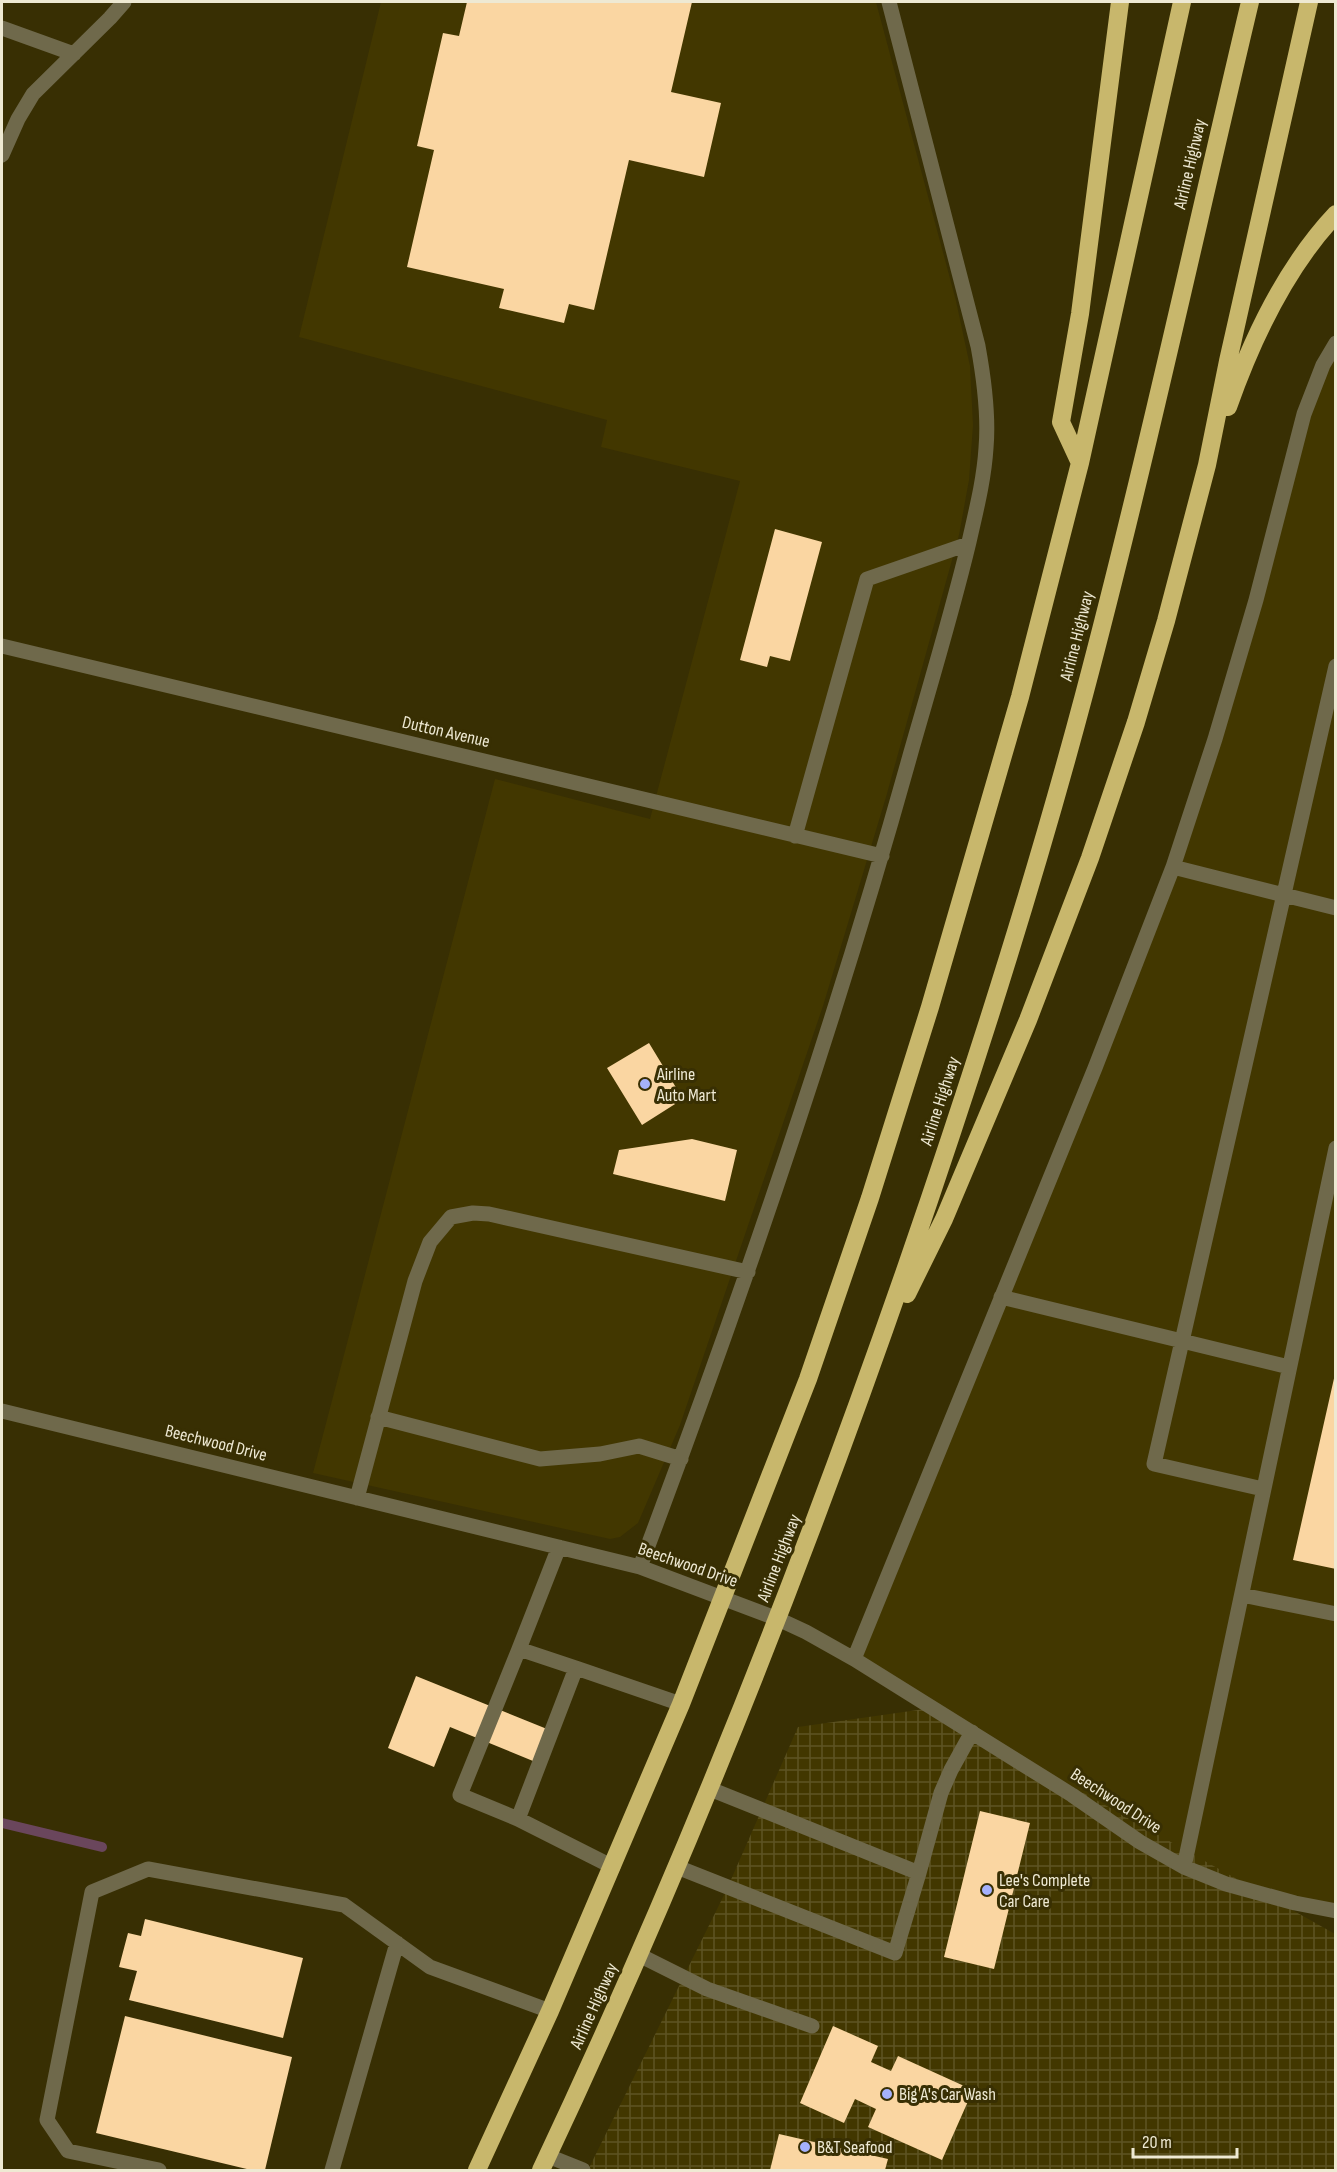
<svg xmlns="http://www.w3.org/2000/svg" width="1337" height="2172" font-family="'Sofia Sans Condensed',sans-serif">
	<defs>
		<pattern id="industrial-grid" width="8" height="8" patternUnits="userSpaceOnUse" patternTransform="scale(1.5)"><rect width="8" height="8" fill="#423700"/><path d="M0 4h8M4 0v8" fill="none" stroke="#5e5424"/></pattern>
	</defs>
	<rect width="100%" height="100%" fill="#382f03"/>
	<!-- built -->
	<path fill="#423700" d="M381,2H876L956,301L970,366L973,425L969,480L959,535L886,797L823,1006L680,1425L638,1523L620,1537L610,1539L313,1473L495,779L650,819L740,481L601,447L607,420L299,337Z
		M1335,343V1911L1184,1867L854,1659L1173,867L1304,414Z"/>
	<!-- industrial -->
	<path fill="url(#industrial-grid)" d="M932,1708L1335,1934V2170H588L726,1891L798,1727Z"/>
	<g fill="none" stroke-linecap="round" stroke-linejoin="round">
		<!-- stream -->
		<path stroke="#6a465c" stroke-width="10" d="M2,1823L102,1847"/>
	</g>
	<!-- building -->
	<path fill="#fad6a2" d="M467,2H692L671,92L721,103L704,177L629,160L594,310L569,304L564,323L499,308L504,289L407,267L434,150L417,146L443,33L459,36Z
		M775,529L822,542L790,661L770,656L767,667L740,660Z
		M649,1043L683,1099L642,1125L607,1068Z
		M692,1139L737,1150L725,1201L613,1174L619,1150Z
		M1335,1374L1336,1375V1569L1293,1560Z
		M416,1676L547,1729L533,1761L450,1727L434,1767L388,1748Z
		M980,1811L1030,1823L994,1969L944,1957Z
		M145,1919L303,1958L283,2038L129,2000L137,1971L119,1967L128,1933L141,1936Z
		M125,2016L292,2057L265,2170H251L96,2133Z
		M833,2026L878,2046L871,2062L891,2071L898,2056L973,2090L942,2160L868,2127L876,2109L855,2099L844,2123L800,2103Z
		M779,2134L888,2159L885,2170H770Z"/>
	<g fill="none" stroke-linecap="round" stroke-linejoin="round">
		<!-- minor -->
		<path stroke="#6f694b" stroke-width="15" d="M2,28L74,54
			M2,155L18,119L33,94L110,18L124,2
			M2,646L882,856
			M795,836L867,579L968,544
			M1173,867L1336,908
			M1001,1297L1289,1367
			M2,1411L640,1567L778,1619L806,1632L854,1659L1072,1795L1140,1842L1184,1867L1226,1884L1295,1903L1336,1911
			M378,1417L540,1459L600,1454L639,1446L681,1459
			M1263,1489L1154,1464L1336,666
			M357,1498L415,1281L430,1242L451,1217L473,1213L489,1214L748,1272
			M559,1547L519,1649L576,1668
			M640,1567C741,1299 834,1029 911,752C931,682 952,613 969,542C976,511 984,480 986,448C989,414 984,379 978,346L889,2
			M1242,1595L1336,1614
			M854,1659L1095,1068L1173,867L1215,739L1256,600L1304,414L1323,365L1336,343
			M518,1819L460,1795L519,1649
			M613,1867L518,1819L576,1668L681,1704
			M677,1867L895,1953L919,1873L710,1789
			M1184,1867L1336,1148
			M919,1873L941,1793L951,1770L972,1732
			M639,1955L707,1989L812,2026
			M548,2156L583,2170
			M159,2170L68,2151L47,2120L92,1892L148,1869L344,1905L430,1967L550,2011
			M332,2170L397,1943"/>
		<!-- highway -->
		<path stroke="#c8b76c" stroke-width="18" d="M1228,407C1252,339 1285,268 1336,214
			M1080,463L1061,422L1080,314L1120,2
			M907,1294L944,1219L1028,1020L1090,858L1136,722L1166,621L1207,465L1228,361L1309,2
			M477,2170L550,2011L681,1704L808,1379L870,1198L930,1007L1020,697L1080,463L1182,2
			M541,2170C680,1876 800,1573 907,1265C972,1077 1033,887 1084,695C1145,465 1195,233 1250,2"/>
	</g>
	<!-- markers -->
	<g fill="#a5b1fc" stroke="#382f03" stroke-width="2">
		<circle cx="645" cy="1084" r="6"/>
		<circle cx="987" cy="1890" r="6"/>
		<circle cx="887" cy="2094" r="6"/>
		<circle cx="805" cy="2147" r="6"/>
	</g>
	<g text-anchor="middle" dominant-baseline="central" stroke-width="6" stroke-linejoin="round" paint-order="stroke">
		<!-- street labels -->
		<g font-size="18" fill="#eee9d3" stroke="#382f03">
			<text transform="translate(1190 164) rotate(-77)">Airline Highway</text>
			<text transform="translate(1077 636) rotate(-76)">Airline Highway</text>
			<text transform="translate(446 732) rotate(13)">Dutton Avenue</text>
			<text transform="translate(940 1101) rotate(-72)">Airline Highway</text>
			<text transform="translate(216 1443) rotate(14)">Beechwood Drive</text>
			<text transform="translate(779 1558) rotate(-69)">Airline Highway</text>
			<text transform="translate(688 1565) rotate(19)">Beechwood Drive</text>
			<text transform="translate(1116 1801) rotate(33)">Beechwood Drive</text>
			<text transform="translate(594 2006) rotate(-66)">Airline Highway</text>
		</g>
		<!-- poi labels -->
		<g font-size="18" fill="#eee9d3" stroke="#382f03" text-anchor="start">
			<text x="657" y="1074">Airline<tspan x="657" dy="21">Auto Mart</tspan></text>
			<text x="999" y="1880">Lee's Complete<tspan x="999" dy="21">Car Care</tspan></text>
			<text x="899" y="2094">Big A's Car Wash</text>
			<text x="817" y="2147">B&amp;T Seafood</text>
		</g>
	</g>
	<!-- border -->
	<rect width="1337" height="2172" fill="none" stroke="#eee9d3" stroke-width="6"/>
	<!-- scale -->
	<path d="M1133 2148v9h104v-9" fill="none" stroke="#eee9d3" stroke-width="3"/>
	<text x="1142" y="2148" font-size="18" fill="#eee9d3" stroke="#382f03" stroke-width="4.5" paint-order="stroke">20 m</text>
</svg>
